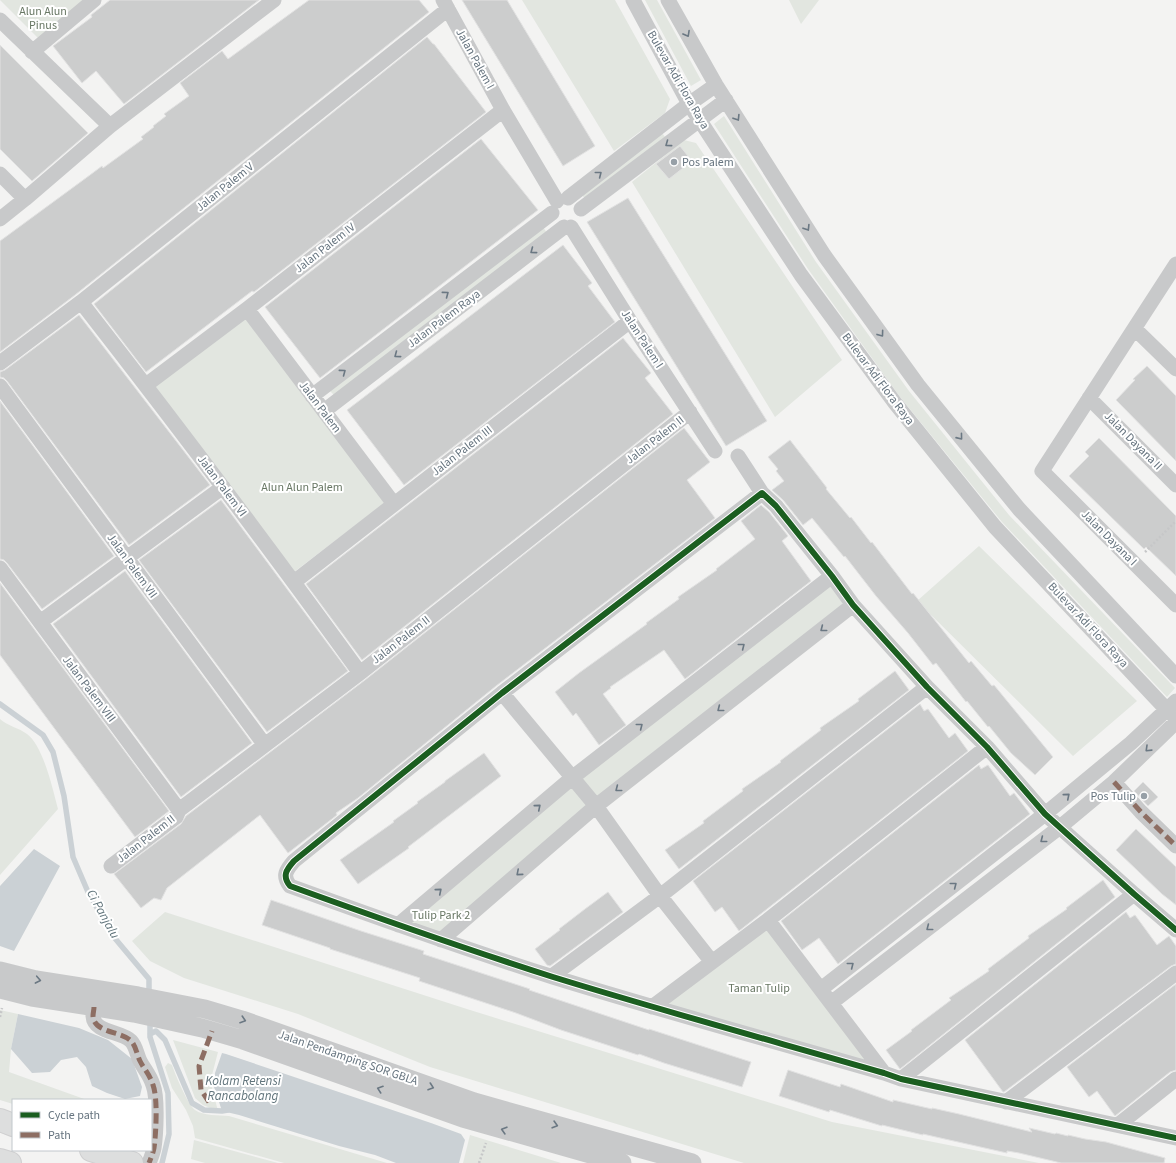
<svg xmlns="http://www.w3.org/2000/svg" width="1176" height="1163" font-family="'Source Sans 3',sans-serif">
	<rect width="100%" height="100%" fill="#f3f3f2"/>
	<!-- green -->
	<path fill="#e2e6e0" d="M0,0H91L41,41Z
		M522,0H615L670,99L665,113L614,151Z
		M645,0H657L701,80L691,86Z
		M789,0H819L801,24Z
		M724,116L816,262L909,391L1009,515L1175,688L1167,697L1002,522L900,397L808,269L714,124Z
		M662,133L666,138L586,200L582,195Z
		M684,140L696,143L842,360L775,417L632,182Z
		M543,227L547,233L335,396L330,391Z
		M245,318L386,502L294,572L154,387Z
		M979,546L1137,701L1073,756L917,601Z
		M832,576L853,605L441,940L398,925Z
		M0,719C8,726 19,728 27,734C43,745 53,790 58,809L0,875Z
		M165,912L470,1010L832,1122L1039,1163H744L430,1067L298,1014L184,978L150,961L132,941Z
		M768,925L877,1068L659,1006Z
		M0,1010L18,1014L11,1049L9,1072L87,1100H13V1104L0,1100Z
		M173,1040L218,1052L212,1075V1088L218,1111L203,1105L195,1098Z
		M168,1063L172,1065C175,1074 188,1105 195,1110C203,1116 219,1115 229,1116L387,1163H284L195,1138L193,1126L186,1110L172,1088L165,1067Z
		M470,1135L561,1163H463Z
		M194,1140L278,1163H205L191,1159Z"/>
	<!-- water -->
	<path fill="#cbd1d5" d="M34,849L60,866L14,951L0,946V886Z
		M18,1014L79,1028L108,1040L132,1059L142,1087L140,1096L125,1099L107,1093L92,1086L86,1067L77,1057L61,1060L50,1072L32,1073L11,1049Z
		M222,1053L226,1054L431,1123L461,1134L465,1140L459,1163H396L375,1155L339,1146L239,1115L222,1111L214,1087L215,1073Z"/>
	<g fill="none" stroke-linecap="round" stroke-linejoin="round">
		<!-- stream -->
		<path stroke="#cbd1d5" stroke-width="5.5" d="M0,704L43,735L53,752L64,796L73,857L88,892L113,936L149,979V994
			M150,1019V1037L168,1093L169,1134L162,1163
			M150,1034L156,1031L165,1040L192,1103L204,1110L222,1111L228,1110"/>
	</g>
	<!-- building -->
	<path fill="#cccdcd" stroke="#e2e2e2" d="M110,0H259L124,104L96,71L82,83L53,46L92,17L91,15Z
		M309,0H419L429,12L75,295L0,352V241L90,175L102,166L103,168L143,139L141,137L154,127L153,126L166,116L164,114L189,96L180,83L222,51L228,59Z
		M462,0H507L595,146L563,166Z
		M427,37L433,44H434L486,112L254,292L252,291L146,372L94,304Z
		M0,45L88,133L32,181L0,149Z
		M481,139L538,210L320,378L265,307Z
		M680,146L692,161L669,179L656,164Z
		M628,198L767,421L726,446L587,222Z
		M563,245L592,283L588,286L615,322L404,485L347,410Z
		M79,315L210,485L129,545L7,381L4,378L0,377V372L5,370Z
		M623,338L651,373L645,378L673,414L362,660L306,584Z
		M1147,366L1176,396V461L1116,400L1135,380L1133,379Z
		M0,401L114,556L42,609L7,563L4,560L0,559Z
		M684,428L710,462L687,480L715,518L496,686L358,798L336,813L337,815L288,853L260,815L167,888L161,900L154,898L141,908L114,874L181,824L186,816L365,680Z
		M1099,438L1176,516V576L1146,547L1144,549L1069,476L1089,456L1085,452Z
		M790,440L827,488L826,489L850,518L851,517L871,543L872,542L912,594L913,593L969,663L971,661L992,686L994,685L1053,757L1035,775L1011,753L989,726L988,727L967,701L966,702L936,663L933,665L908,633L876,596L845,556L844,557L812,518L803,525L783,500L772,490L784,481L776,471L778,469L768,457Z
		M221,500L348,671L267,732L139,560Z
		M761,505L769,512L788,536L782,541L811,581L685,679L664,650L610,687L611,688L603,694L626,725L599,745L576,713L573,716L555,692L579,673L647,624L646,623L679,599L678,597L717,570L716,569L755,539L741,521Z
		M125,571L252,743L181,797L53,624Z
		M0,583L169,811L135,837L0,655Z
		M895,671L909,690L679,869L665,850L704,823L703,821L743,791L742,789L781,762L780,761L821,730L820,728L859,701L858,699Z
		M920,704L924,711L928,709L949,738L955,733L968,751L739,931L722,907L715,912L693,881Z
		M484,753L501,776L408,847L409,848L358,884L340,860L394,822L393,821L418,803L417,802L445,782V781Z
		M979,765L981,769L988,765L1010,796L1014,793L1030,814L838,964L819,938L802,950L781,921Z
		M1143,782L1158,797L1148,806L1134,791Z
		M1136,829L1176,867V905L1162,894L1116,850Z
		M1103,880L1115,897L900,1069L886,1050L912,1031L911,1030L951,1000L949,998L989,971L988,969L1029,938L1028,936L1067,909L1066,908Z
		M608,892L623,912L550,966L547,965L535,949L560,930L559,929L585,909Z
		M271,900L361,931L424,951L423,954L530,989L529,990L649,1030V1029L751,1062L742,1087L664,1063L639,1054L638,1055L561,1030L516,1013L419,981L420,978L330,949V948L262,925Z
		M1126,912L1130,918L1135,915L1157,945L1169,936L1176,946V964L1171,966L1004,1092H1003L965,1040Z
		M1176,984V1070L1170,1072L1115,1116L1097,1091L1089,1097L1067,1067Z
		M788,1070L840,1087L841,1084L893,1102V1100L932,1109V1108L959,1114L1032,1132L1029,1128L1055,1134L1056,1133L1068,1136V1135L1085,1139L1106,1142L1165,1158L1164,1163H1061L1019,1153L1007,1151V1153L936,1137L923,1134V1135L882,1125V1126L830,1110L829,1112L779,1096Z"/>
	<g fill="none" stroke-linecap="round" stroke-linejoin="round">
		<defs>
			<path id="motorway" d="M0,1120L13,1125
				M91,1150L132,1163
				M0,1160L10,1163"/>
		</defs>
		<!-- motorway casing -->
		<use href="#motorway" stroke="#cfcfd0" stroke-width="24"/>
		<!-- path -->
		<path stroke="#c6c7c8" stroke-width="2.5" stroke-dasharray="2 2" stroke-linecap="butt" d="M1145,552L1176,521
			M0,1017L2,1008
			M479,1163L486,1143"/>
		<!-- minor -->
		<path stroke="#c8c9ca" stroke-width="15" d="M443,0L503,110L557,201
			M633,0L689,104L801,275L895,403L995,527L1167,710L1176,718
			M668,0L716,85L824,255L918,385L1019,509L1176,676
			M0,20L110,126L25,199L0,219
			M32,52L94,0
			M110,126L274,0
			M0,174L25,199
			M568,198L689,104L716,85
			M581,209L726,100
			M571,227L630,321L715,451
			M1176,264L1042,471L1176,605
			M81,302C176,424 269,547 360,673
			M247,309L394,504
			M1135,329L1176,369
			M0,363L81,302L448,9
			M146,385L247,309L503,110
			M0,386L264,744
			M312,396L552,213
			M1089,398L1176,485
			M324,411L564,227
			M738,456L762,493
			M0,568L179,810
			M294,582L630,321
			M40,622L223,487
			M502,693L596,806L660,896L712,962
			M1114,782L1141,812L1176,846
			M111,866L176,817L179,810L360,673L690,412
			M768,920L987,747
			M398,925L573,777L832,576
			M1176,930L1134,894L1045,814L987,747L927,687L853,605L832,576L776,506L762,493L502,693L294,861C286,870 282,876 290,886C378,918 465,949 553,977C663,1011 773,1041 884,1073L901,1079L1176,1138
			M441,940L596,806L853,605
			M552,976L660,896L927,687
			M821,989L1045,814L1131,743L1176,701
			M831,1003L1060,827L1114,782L1176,722
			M94,1007C94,1010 93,1013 93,1016C94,1033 121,1031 131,1041C136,1046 137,1055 140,1061C144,1069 150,1075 153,1085C158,1098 156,1134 154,1148C153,1153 151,1158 149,1163
			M652,1007L768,920L884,1073
			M901,1079L1134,894
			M1006,1102L1176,973
			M1118,1125L1176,1079"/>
		<!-- tertiary -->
		<path stroke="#c8c9ca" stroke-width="19" d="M0,971L36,980L138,996L205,1009L242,1020L474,1102L692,1163
			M0,989L32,997L134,1013L202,1028L243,1040L463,1118L622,1163"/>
		<!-- motorway -->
		<use href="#motorway" stroke="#dddede" stroke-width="22"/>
		<!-- quiet -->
		<path stroke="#8d6e63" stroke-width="5" stroke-dasharray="10 5" stroke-linecap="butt" d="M1114,782L1141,812L1176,846
			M94,1007C94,1010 93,1013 93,1016C94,1033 121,1031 131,1041C136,1046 137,1055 140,1061C144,1069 150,1075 153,1085C158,1098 156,1134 154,1148C153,1153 151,1158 149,1163
			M209,1102L201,1090L199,1066L212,1031"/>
		<defs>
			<path id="cycleway" d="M1176,930L1134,894L1045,814L987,747L927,687L853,605L832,576L776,506L762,493L502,693L294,861C286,870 282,876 290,886C378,918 465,949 553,977C663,1011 773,1041 884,1073L901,1079L1176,1138"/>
		</defs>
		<!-- cycleway casing -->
		<use href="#cycleway" stroke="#fff" stroke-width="8"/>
		<!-- cycleway -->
		<use href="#cycleway" stroke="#1b5e20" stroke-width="6"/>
	</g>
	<!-- one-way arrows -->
	<defs><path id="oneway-chevron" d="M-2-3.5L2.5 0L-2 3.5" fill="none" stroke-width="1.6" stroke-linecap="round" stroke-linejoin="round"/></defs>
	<g stroke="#6b7883">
		<use href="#oneway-chevron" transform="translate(687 34) rotate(61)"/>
		<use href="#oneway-chevron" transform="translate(737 118) rotate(58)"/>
		<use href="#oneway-chevron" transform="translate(668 144) rotate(144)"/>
		<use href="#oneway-chevron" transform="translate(599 174) rotate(-38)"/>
		<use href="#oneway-chevron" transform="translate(807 228) rotate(58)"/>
		<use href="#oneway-chevron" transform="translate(533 251) rotate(143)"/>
		<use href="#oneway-chevron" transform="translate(446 294) rotate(-37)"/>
		<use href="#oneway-chevron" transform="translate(881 334) rotate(54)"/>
		<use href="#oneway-chevron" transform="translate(397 355) rotate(143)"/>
		<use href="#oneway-chevron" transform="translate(343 372) rotate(-37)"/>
		<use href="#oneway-chevron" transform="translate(960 437) rotate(51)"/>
		<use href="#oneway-chevron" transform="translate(823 629) rotate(142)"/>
		<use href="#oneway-chevron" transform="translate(742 646) rotate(-38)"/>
		<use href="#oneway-chevron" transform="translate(720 709) rotate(142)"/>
		<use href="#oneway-chevron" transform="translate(640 726) rotate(-38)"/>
		<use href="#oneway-chevron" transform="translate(1148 749) rotate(136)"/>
		<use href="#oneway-chevron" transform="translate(618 789) rotate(142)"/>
		<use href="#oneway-chevron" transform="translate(1067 796) rotate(-40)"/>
		<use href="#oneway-chevron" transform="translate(538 807) rotate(-40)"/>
		<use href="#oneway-chevron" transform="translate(1043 840) rotate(142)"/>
		<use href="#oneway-chevron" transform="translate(519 873) rotate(139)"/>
		<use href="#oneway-chevron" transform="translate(954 885) rotate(-38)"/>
		<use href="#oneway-chevron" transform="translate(439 891) rotate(-40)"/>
		<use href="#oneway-chevron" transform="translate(929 928) rotate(142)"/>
		<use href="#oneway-chevron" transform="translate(851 965) rotate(-38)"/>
		<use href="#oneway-chevron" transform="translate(38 980) rotate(11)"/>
		<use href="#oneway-chevron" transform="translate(243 1020) rotate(18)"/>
		<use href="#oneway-chevron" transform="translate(431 1087) rotate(19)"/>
		<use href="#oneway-chevron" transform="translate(380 1089) rotate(-161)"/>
		<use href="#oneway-chevron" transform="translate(555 1125) rotate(16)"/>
		<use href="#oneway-chevron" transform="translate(504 1130) rotate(-164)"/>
	</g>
	<!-- markers -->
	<g fill="#97a0a7" stroke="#fff" stroke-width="1.5">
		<circle cx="674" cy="162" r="4"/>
		<circle cx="1144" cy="796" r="4"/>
	</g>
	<g text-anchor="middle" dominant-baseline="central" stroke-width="4" stroke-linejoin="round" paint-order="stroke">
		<!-- park labels -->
		<g font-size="12" fill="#687764" stroke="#fff">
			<text x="43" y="11">Alun Alun<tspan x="43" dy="14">Pinus</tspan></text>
			<text x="302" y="487">Alun Alun Palem</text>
			<text x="441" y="915">Tulip Park 2</text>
			<text x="759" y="988">Taman Tulip</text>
		</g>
		<!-- street labels -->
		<g font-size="12" fill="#66747f" stroke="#fff">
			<text transform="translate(475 59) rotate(61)">Jalan Palem I</text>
			<text transform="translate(678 80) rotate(60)">Bulevar Adi Flora Raya</text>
			<text transform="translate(225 187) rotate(-39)">Jalan Palem V</text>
			<text transform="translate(325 248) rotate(-38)">Jalan Palem IV</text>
			<text transform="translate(444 319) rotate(-37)">Jalan Palem Raya</text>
			<text transform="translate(642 339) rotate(57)">Jalan Palem I</text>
			<text transform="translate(878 379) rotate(53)">Bulevar Adi Flora Raya</text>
			<text transform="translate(320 407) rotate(53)">Jalan Palem</text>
			<text transform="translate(655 440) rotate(-38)">Jalan Palem II</text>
			<text transform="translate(1133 441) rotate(45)">Jalan Dayana II</text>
			<text transform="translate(462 451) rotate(-38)">Jalan Palem III</text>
			<text transform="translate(222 486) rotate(53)">Jalan Palem VI</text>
			<text transform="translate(1109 538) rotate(45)">Jalan Dayana I</text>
			<text transform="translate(132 566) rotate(54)">Jalan Palem VII</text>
			<text transform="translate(1088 625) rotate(47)">Bulevar Adi Flora Raya</text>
			<text transform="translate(401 640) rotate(-38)">Jalan Palem II</text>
			<text transform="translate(89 689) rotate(53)">Jalan Palem VIII</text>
			<text transform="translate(146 839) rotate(-38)">Jalan Palem II</text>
			<text transform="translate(348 1058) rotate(19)">Jalan Pendamping SOR GBLA</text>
		</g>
		<!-- poi labels -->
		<g font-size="12" fill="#66747f" stroke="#fff" text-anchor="start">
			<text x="682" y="162">Pos Palem</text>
			<text x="1136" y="796" text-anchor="end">Pos Tulip</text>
		</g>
		<!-- water labels -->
		<g font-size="13" font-style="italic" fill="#62757c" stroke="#fff">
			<text transform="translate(103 914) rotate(61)">Ci Panjalu</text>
			<text x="243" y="1081">Kolam Retensi<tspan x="243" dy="15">Rancabolang</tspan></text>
		</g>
	</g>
	<!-- legend -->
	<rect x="12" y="1099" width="140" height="52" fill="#ffffff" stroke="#c2c7cc"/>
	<rect x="20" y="1112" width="20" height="6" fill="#1b5e20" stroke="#c2c7cc"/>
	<text x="48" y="1119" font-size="12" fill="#66747f">Cycle path</text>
	<rect x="20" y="1132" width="20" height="6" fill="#8d6e63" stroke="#c2c7cc"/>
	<text x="48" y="1139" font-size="12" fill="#66747f">Path</text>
</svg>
